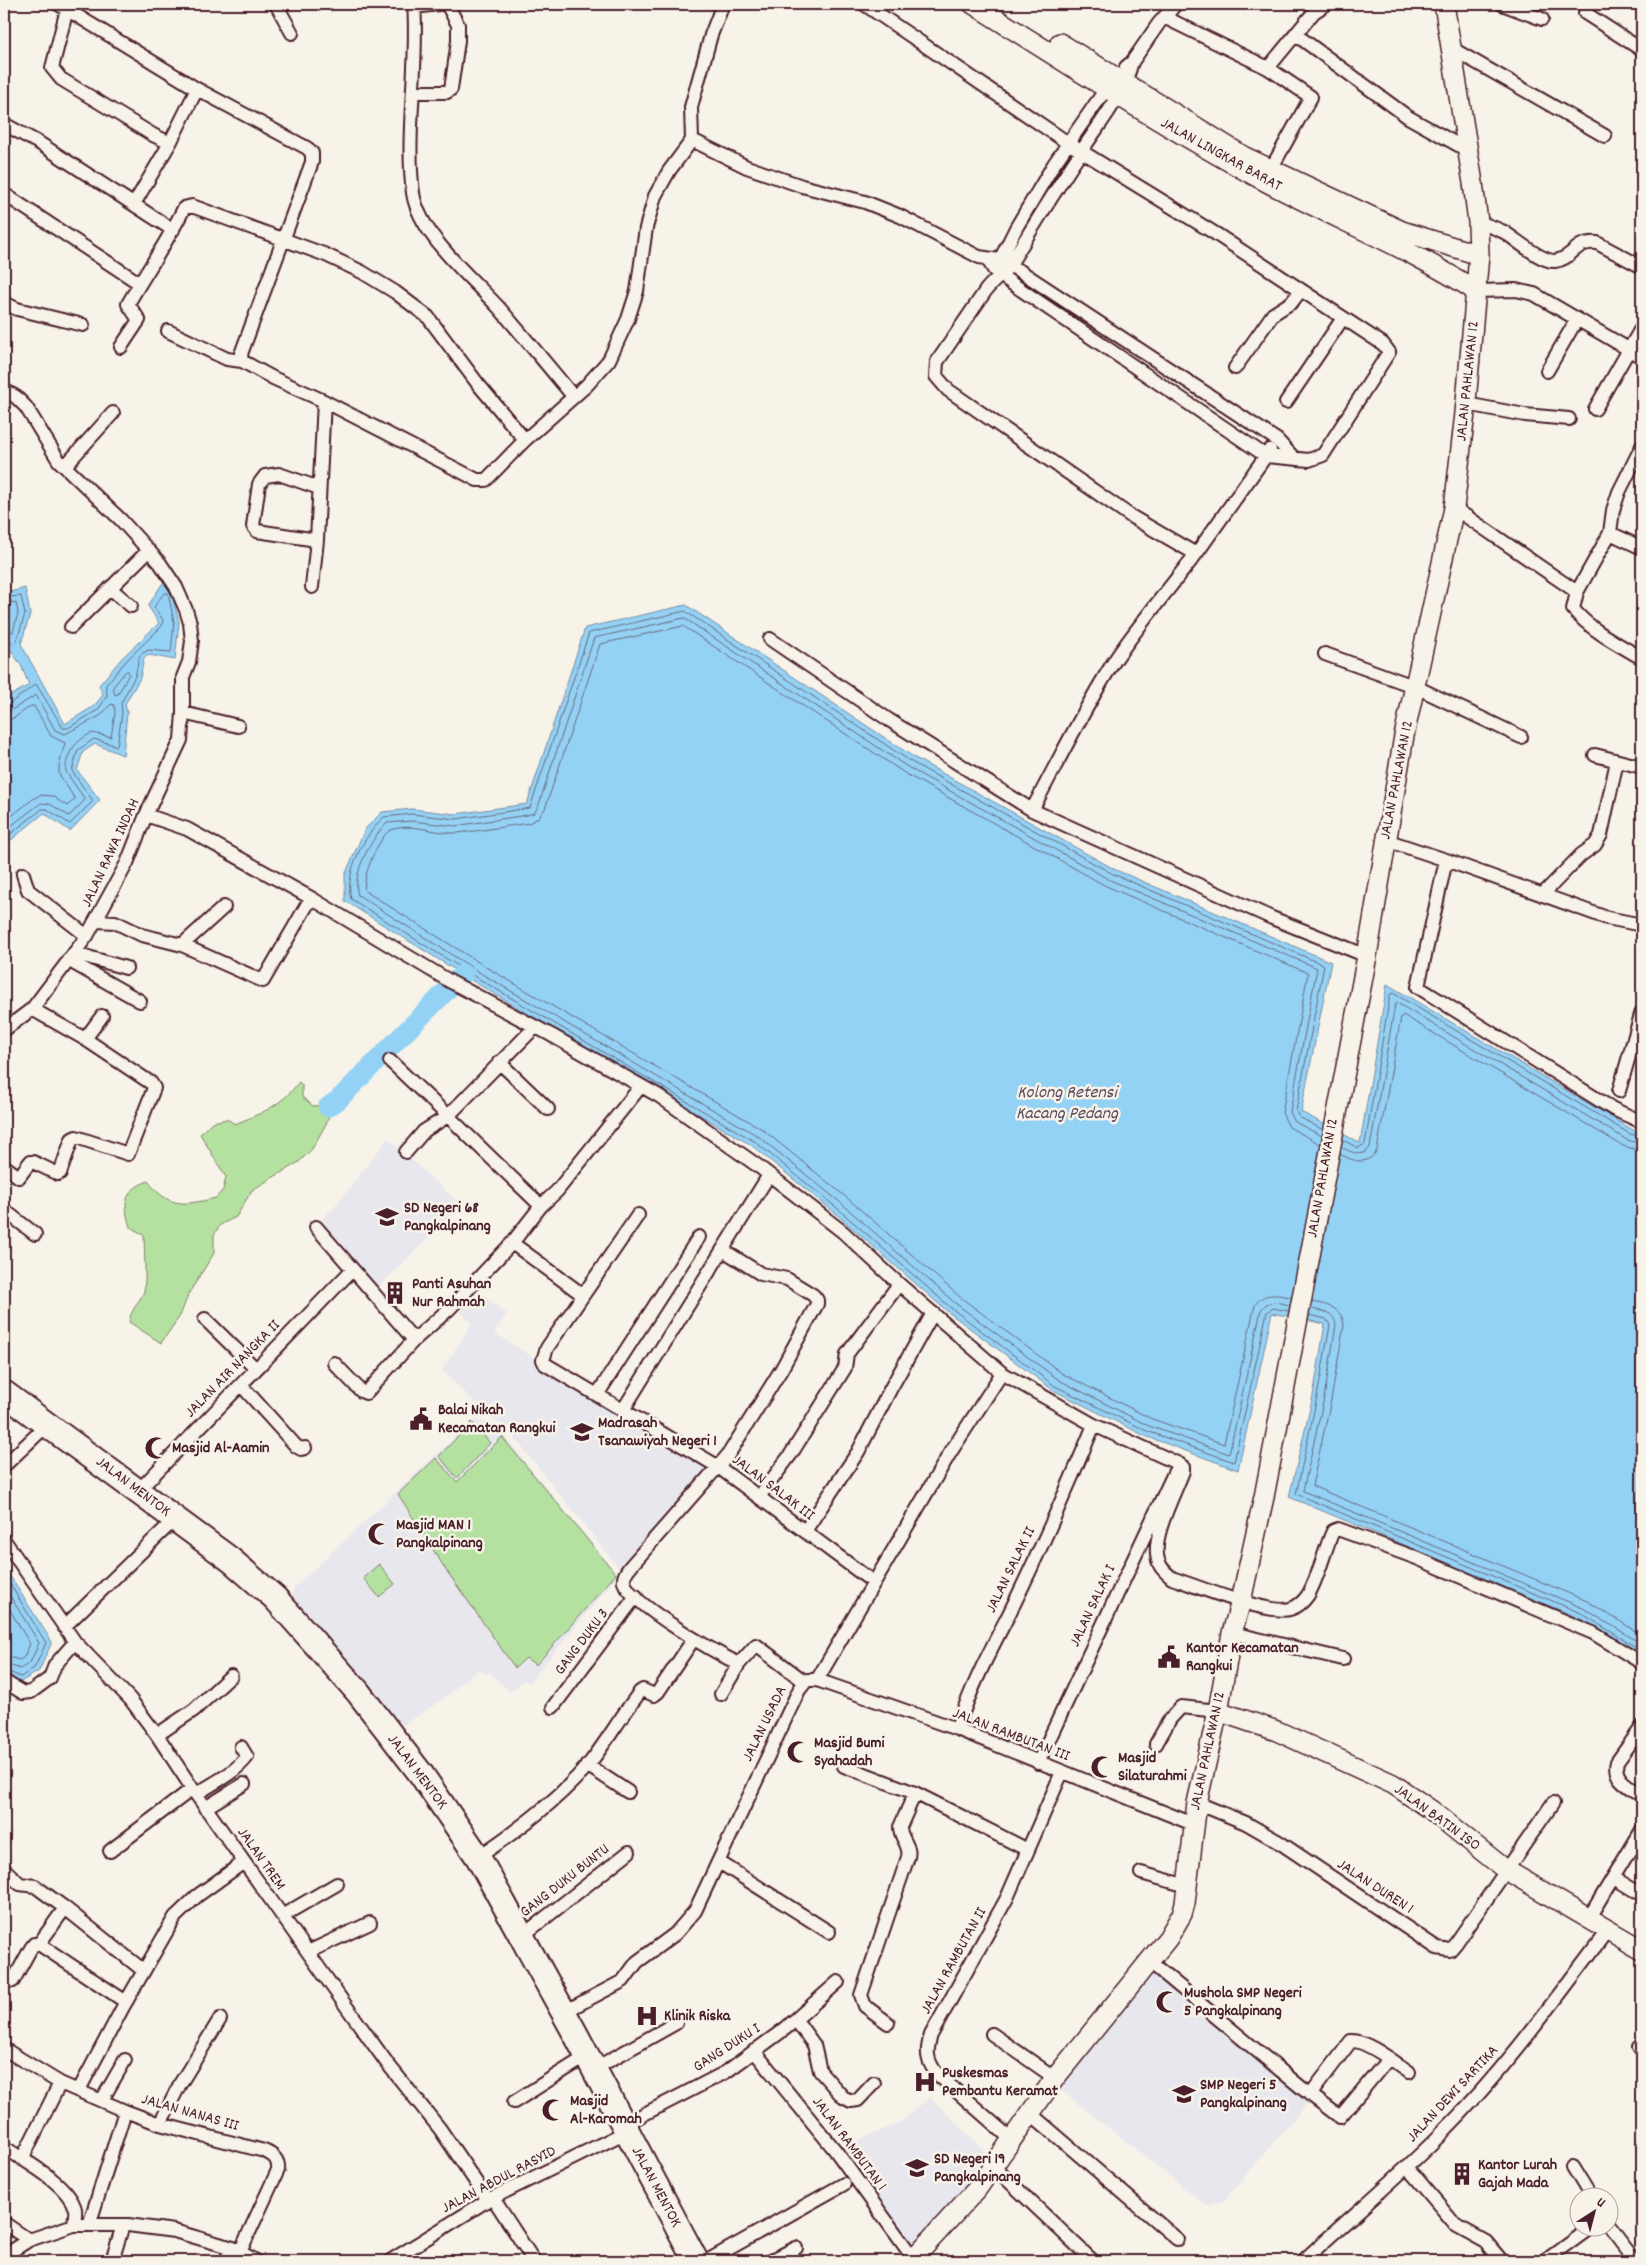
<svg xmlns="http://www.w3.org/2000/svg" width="1646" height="2265" font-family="Dekko,sans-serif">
	<rect width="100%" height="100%" fill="#f7f3e8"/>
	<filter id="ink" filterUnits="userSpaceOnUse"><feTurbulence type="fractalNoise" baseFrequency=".02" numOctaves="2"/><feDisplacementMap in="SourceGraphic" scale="10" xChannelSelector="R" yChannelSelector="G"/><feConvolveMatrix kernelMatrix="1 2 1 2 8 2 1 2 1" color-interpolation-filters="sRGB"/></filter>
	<g filter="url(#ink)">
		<!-- built -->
		<path fill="#e8e7ee" d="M388,1138L461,1205L376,1290L320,1223L329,1211L331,1212Z
			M479,1291L507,1314L494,1333L706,1464L709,1469L622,1572L508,1430L486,1414L442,1370L472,1323L461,1312Z
			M473,1420L487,1422L503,1435L618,1575L529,1683L524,1680L510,1692L489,1672L486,1675L479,1669L439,1702L402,1726L291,1596L294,1588Z
			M1151,1970L1310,2100L1225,2200L1207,2206L1057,2087Z
			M930,2097L990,2156L949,2213L911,2249L838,2149L899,2123Z"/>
		<!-- green -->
		<path fill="#b4e1a0" stroke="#7f8066" d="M299,1082L302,1085V1097L313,1106L326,1105L330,1112L327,1122L312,1149L299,1162L252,1190L236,1217L220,1225L214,1235V1253L189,1293L180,1316L161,1343L129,1322C130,1312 138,1303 143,1294C147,1285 144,1248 144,1235L130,1227C123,1204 123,1191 148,1181C169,1209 185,1205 216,1198L223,1190L226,1177L200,1134L212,1122L227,1119L235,1124C262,1113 281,1106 299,1082Z
			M472,1422L490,1443L457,1478L439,1456Z
			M502,1437L616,1574L536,1665L526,1658L515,1668L446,1570L398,1494L436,1458L457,1482Z
			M379,1564L395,1584L379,1597L363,1578Z"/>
		<!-- water -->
		<path fill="#94d2f5" stroke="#768aa4" d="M4,578L10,592L25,588L30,614L21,644L65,724L94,706L103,695L99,685L122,658L159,623L148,606L162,584L169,583L179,622L175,660L149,655L144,658L140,678L125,704L127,713L123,755L95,744L83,752L77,770L100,800L70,831L44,813L5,845L4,703L10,696L29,685L21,665L4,640Z
			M686,605L915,758L1116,870L1331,962L1301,1112L1360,1143L1387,984L1633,1130L1642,1133V1657L1579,1618L1289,1497L1313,1396L1325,1324L1272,1313L1238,1470L1145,1436L1053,1390L948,1312L834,1212L751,1145L476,983L345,901V875L365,829L382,812L412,809L455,814L527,804L585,628Z
			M4,1573H8L52,1642L39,1671L19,1683L4,1673Z"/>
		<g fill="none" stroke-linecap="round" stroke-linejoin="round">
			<!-- shore -->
			<path stroke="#68677c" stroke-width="1" d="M4,590L9,597L21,596L25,614L16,643L13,644L9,639L4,638
				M4,601L16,603L18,613L13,632L4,631
				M128,671L129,674L118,694L115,695L113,687L125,672Z
				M4,706L8,705L36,684L63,728H68L98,710L107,696L106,685L126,661L162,626L163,620L154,607L164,593H168L174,622L171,652L148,650L140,655L135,676L121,703L122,713L117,746L94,739L78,750L72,771L93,801L70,824L47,809H42L4,839
				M4,712L10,711L36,695L55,730L65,734L100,716L111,704L114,705L115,713L111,737L92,733C76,740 65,754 66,772L84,798V801L69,816L50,804L41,803L4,831
				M4,720L14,718L31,706H34L51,736L65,743L59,766V774L75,799L67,806L52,796L40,795L33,799L4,822
				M1343,1140L1358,1148L1365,1144L1390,995L1393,993L1630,1134L1642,1137
				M1341,1147C1352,1152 1362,1159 1370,1147L1395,1005L1397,1003L1627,1140L1642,1144
				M1340,1154C1354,1162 1368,1166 1377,1150L1401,1017L1403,1015L1623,1146L1642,1151
				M1291,1297C1277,1295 1264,1291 1255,1305L1224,1444L1152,1419L1063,1374L960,1297L846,1197L762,1129L486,967L365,891C361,879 379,835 391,830C412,822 436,834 457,833C481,831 506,826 529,823L538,818L545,809L600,644L683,626L906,774L1106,886L1308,973L1282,1113L1289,1127L1320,1144
				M1312,1302C1327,1305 1342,1307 1344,1325L1331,1400L1312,1486L1587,1601L1642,1635
				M1290,1305C1279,1303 1268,1298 1261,1310L1229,1454L1149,1426L1059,1380L955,1303L841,1203L758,1136L482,974L358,895C351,874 372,837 387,823L412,821L455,826L527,815L534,813L538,807L594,638L684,618L909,768L1110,880L1317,968L1290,1112L1295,1122L1322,1136
				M1311,1309C1322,1311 1334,1311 1336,1325L1324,1398L1303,1491L1583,1608L1642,1644
				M1289,1311L1273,1308L1267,1312L1234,1462L1147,1431L1055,1386L951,1308L837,1208L754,1141L479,979L351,899C344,871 365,835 384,817L412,814L456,819L530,808L589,633L685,611L913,763L1113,874L1324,965L1296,1111L1299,1117L1323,1130
				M1309,1315L1326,1319L1330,1325L1317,1397L1296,1494L1581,1613L1642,1651
				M4,1578L7,1579L46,1643L35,1667L21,1677L4,1670
				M4,1586L39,1643L30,1663L20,1669L4,1663
				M4,1600L30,1644L24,1657L20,1660L4,1656"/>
			<!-- river -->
			<path stroke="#94d2f5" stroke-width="20" d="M328,1107L338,1100L463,974"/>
			<defs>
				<path id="street" d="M58,4L197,89L307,148L312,153V162L241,354L242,361
					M276,4L292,33
					M414,4C419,66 405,131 413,193C419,235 472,278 500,309C525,338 549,367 573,396
					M864,4L1068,143L1216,234L1383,344L1389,352L1323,455L1309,460L1266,456L1014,285L994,270L988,260
					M1502,4L1542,19
					M414,7L439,4
					M67,9L52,68L61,79L153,135L170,143L197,89
					M1585,13L1642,50
					M1164,17L1268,68L1311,97L1271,169
					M1295,34L1408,117L1469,151
					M1451,48L1605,136
					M1132,62C1122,98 1101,121 1081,152C1056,189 1033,227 1009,266C1002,275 993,281 986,290L937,362L936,376L948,390L1132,517L1196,554C1169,589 1140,623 1115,660C1084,708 1059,760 1032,810L1272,918L1367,956
					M1126,67L1132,62L1159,23L1176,4
					M1268,68L1314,12L1326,4
					M414,92H447L451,89L458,41V25L447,4
					M4,124L39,143L173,230
					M692,140L747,167L802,186L865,202L900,216L979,257L999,260L1020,271L1277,440L1294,458
					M4,194L139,283
					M134,204L170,143
					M1478,222C1487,225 1496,228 1504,232C1517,240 1541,262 1555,261C1573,259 1575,240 1597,243L1642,267
					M996,268L1016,228L1054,164L1110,83
					M1476,291L1516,290L1534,294L1642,357
					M4,303L17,309L83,325
					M168,331L227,359L242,361L273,378L324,401L460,471L477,480H486L525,440L587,385L609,360L628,319L637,291L646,228L655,196L669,171L692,140L691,107L711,35L723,4
					M121,347L139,320L128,304C146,272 168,241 184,208L192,206L326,255L362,272L395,292L428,317L478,384L525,440
					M1235,368L1273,314L1292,302L1301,290
					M1547,371L1577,319
					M4,390L16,397L26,407L59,461L121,520L160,563L176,587L186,610L190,623L192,641L189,662L183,677V713L181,740L146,815L127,863L87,936L32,1009L4,1030
					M1286,402L1343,318
					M1466,404L1525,415L1569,419
					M1595,409L1642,327
					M65,466L113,413
					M1454,508L1577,592L1573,609C1590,630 1619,645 1642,658
					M1610,533L1642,548
					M317,540L257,531L253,526L259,484L265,476L279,474L319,488
					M1196,554L1270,450
					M312,587L317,540L324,401
					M110,588L131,606
					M1577,592L1610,533L1613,510L1619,492L1642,446
					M71,627L148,551
					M770,639L889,720L1032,810
					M1325,654L1416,687L1521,737
					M183,713L238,726
					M1595,755L1642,767
					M146,815L187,829L311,898L451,982L551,1035L659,1096L758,1166L843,1232L899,1284L1002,1373L1094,1425L1179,1464L1183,1467V1471C1175,1493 1151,1537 1158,1560C1160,1568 1166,1573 1172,1578C1196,1586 1268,1615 1290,1609C1297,1607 1304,1601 1308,1595C1319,1576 1324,1551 1333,1531L1338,1529L1414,1557L1593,1633L1642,1663
					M1386,840L1446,860L1418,987L1613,1109L1642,1122
					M1446,860L1607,918L1642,925
					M23,874L28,890L87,936
					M1542,895L1581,855L1595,845L1601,835L1617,761
					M97,921L115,922L142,935L182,945L263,981L311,898
					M182,945L224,907
					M74,953L126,968
					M68,960L140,1001
					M85,1039L102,1016
					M390,1061L448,1116L534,1028
					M499,1062L548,1109
					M1619,1091L1642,1011
					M406,1152L424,1131L448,1116L541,1206L557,1191L641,1086
					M4,1166L19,1177L30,1162H33L58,1174L60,1173L72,1139L76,1137L128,1154L154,1088L151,1083L85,1039L32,1009
					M541,1206L512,1243L583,1295
					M4,1210L35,1234
					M638,1215L547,1348L543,1360L545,1364L717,1466L873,1582
					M316,1227L414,1340
					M723,1250L761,1274L787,1279L813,1295L817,1300V1304L781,1370L728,1455L629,1568C626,1572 623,1577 624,1582C631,1605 717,1653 739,1664L756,1645L805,1682
					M205,1319L256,1369
					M334,1363L361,1391L366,1393L414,1340L449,1309L512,1243
					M241,1385L296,1446L301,1449L305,1448
					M597,1395L699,1237
					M623,1410L769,1175
					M4,1466L48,1424
					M138,1491L352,1270
					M759,1497L791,1454L845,1368L847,1354L899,1284
					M805,1531L858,1452L891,1388L933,1313
					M4,1540L75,1642L130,1699L157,1735L196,1794L346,2006L387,2063L440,2129L488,2200
					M64,1627L175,1519
					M1232,1633L1343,1659
					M817,1680L957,1729L1193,1824
					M4,1681L23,1693L31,1692L50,1678L55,1665L75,1642
					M721,1694L739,1664
					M553,1707L636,1596
					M1642,1727L1617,1762C1612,1779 1630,1787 1642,1795
					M957,1729C971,1687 989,1653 1009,1614C1040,1552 1067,1489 1094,1425
					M157,1735L194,1710L231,1676
					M1156,1744L1170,1719L1181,1707L1218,1711
					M1038,1763L1175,1471
					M587,1765L628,1792
					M844,1766L915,1793L900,1827C900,1839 911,1845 908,1857L861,1995L865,2006L888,2023
					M915,1793L1028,1850
					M196,1794C213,1783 234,1774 247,1757L241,1747
					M1197,1803L1246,1823L1279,1842L1437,1948L1450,1950L1456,1943L1553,1803
					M205,1808L244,1784
					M110,1851L192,1789
					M478,1857C518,1830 557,1801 589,1764C607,1741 622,1715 640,1692L643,1690L654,1695L658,1692L693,1640
					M719,1862L829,1932
					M4,1869L20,1884L35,1886L65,1908L144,1971
					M1141,1873L1187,1886
					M1614,1878L1642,1895
					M282,1916L337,1884
					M1588,1919L1642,1830
					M522,1936L629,1852
					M39,1944L126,2002
					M308,1952L370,1923
					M1150,1962L1303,2089L1340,2117L1389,2058
					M13,1981L31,1948L34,1944H39L65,1908
					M564,2012L623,1981L637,1962L675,1934L695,1911L799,1690L807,1680H817L950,1453L1002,1373
					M796,2020L814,2045L820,2071L843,2097L851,2101L858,2100L874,2083
					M992,2034L1055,2078
					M1639,2048L1642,2050
					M4,2049L60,2083L125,2111L160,2124L264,2151C274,2155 279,2160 278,2170L240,2252
					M754,2051L835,2150L914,2259
					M594,2069L676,2023
					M79,2090L123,2007L175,1917L197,1896L244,1862
					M1310,2095L1351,2041C1365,2039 1397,2064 1409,2072
					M102,2100L125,2060
					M514,2102L587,2056
					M1030,2113L1177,2239
					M160,2124L180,2084L220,2019
					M623,2125L726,2072L786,2028L838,1982
					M1011,2139L937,2074C926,2060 926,2051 931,2035L1007,1898L1062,1772
					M4,2147C24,2161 68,2183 75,2209C76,2213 74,2220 74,2225
					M22,2159L60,2083
					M993,2166L1093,2261
					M1407,2167L1457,2226L1486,2242L1502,2261
					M1573,2167L1592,2198
					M493,2198L534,2261
					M4,2223L29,2240L74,2225H128L174,2231L233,2248L256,2261
					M1608,2223L1637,2261
					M89,2225L125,2111
					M4,2256L29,2240
					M112,2261L123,2225
					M225,2261L233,2248
					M390,2261L488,2200L626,2132
					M707,2261L844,2184
					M770,2261L796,2248
					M1303,2261C1349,2218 1398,2178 1442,2133C1504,2071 1555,2000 1607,1931
					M1545,2261L1590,2228"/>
				<path id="secondary" d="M973,4C1068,64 1163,126 1261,179C1333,218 1408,247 1476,291
					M1060,43L1245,157L1402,231L1479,255
					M1218,1711L1277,1731L1393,1784L1431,1810L1506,1870L1642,1950
					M911,2261L977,2189L1055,2078L1168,1938L1182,1914L1185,1903L1197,1803L1218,1711L1232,1633L1241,1601L1264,1497L1367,956L1404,736L1454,508L1465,413L1479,255L1478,222L1473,183L1444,4"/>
				<path id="highway" d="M4,1393L231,1560L275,1598L358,1692L421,1774L478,1857L575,2033L696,2261"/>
			</defs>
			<!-- street casing -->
			<use href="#street" stroke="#4a1f2b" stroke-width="16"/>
			<!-- secondary casing -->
			<use href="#secondary" stroke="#4a1f2b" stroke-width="22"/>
			<!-- highway casing -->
			<use href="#highway" stroke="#4a1f2b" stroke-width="28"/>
			<!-- street -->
			<use href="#street" stroke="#f7f3e8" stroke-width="12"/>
			<!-- secondary -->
			<use href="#secondary" stroke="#f7f3e8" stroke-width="19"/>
			<!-- highway -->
			<use href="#highway" stroke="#f7f3e8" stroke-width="24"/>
		</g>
	</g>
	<!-- icons -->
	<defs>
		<symbol id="school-bare" viewBox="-9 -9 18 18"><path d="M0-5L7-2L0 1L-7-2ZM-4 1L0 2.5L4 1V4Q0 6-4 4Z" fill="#4a1f2b" stroke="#f7f3e8" stroke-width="2.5" paint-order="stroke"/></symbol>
		<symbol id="building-bare" viewBox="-9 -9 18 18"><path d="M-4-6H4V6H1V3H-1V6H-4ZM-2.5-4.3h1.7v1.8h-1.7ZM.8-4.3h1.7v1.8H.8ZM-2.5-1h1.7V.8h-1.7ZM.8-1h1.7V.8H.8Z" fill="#4a1f2b" stroke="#f7f3e8" stroke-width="2.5" paint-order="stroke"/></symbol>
		<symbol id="civic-bare" viewBox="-9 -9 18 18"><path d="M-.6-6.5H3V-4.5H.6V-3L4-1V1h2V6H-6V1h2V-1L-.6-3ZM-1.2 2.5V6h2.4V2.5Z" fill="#4a1f2b" stroke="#f7f3e8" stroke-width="2.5" paint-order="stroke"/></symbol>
		<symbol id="mosque-bare" viewBox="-9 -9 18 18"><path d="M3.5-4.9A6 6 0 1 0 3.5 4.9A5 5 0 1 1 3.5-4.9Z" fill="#4a1f2b" stroke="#f7f3e8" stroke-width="2.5" paint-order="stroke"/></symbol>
		<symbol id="hospital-bare" viewBox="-9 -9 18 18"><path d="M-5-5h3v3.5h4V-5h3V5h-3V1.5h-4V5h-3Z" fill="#4a1f2b" stroke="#f7f3e8" stroke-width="2.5" paint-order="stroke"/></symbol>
	</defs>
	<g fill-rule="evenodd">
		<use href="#school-bare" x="371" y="1201" width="32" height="32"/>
		<use href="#building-bare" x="379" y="1277" width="32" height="32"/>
		<use href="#civic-bare" x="405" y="1403" width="32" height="32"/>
		<use href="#school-bare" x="566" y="1416" width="32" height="32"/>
		<use href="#mosque-bare" x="140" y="1432" width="32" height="32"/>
		<use href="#mosque-bare" x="363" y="1518" width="32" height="32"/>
		<use href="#civic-bare" x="1153" y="1641" width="32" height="32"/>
		<use href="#mosque-bare" x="782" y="1736" width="32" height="32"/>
		<use href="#mosque-bare" x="1086" y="1751" width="32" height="32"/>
		<use href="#mosque-bare" x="1151" y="1986" width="32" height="32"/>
		<use href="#hospital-bare" x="631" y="2000" width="32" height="32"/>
		<use href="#hospital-bare" x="909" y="2066" width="32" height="32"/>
		<use href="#school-bare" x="1168" y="2078" width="32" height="32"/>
		<use href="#mosque-bare" x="537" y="2094" width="32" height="32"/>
		<use href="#school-bare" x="901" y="2152" width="32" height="32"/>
		<use href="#building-bare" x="1446" y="2158" width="32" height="32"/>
	</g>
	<g text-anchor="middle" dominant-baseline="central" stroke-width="5" stroke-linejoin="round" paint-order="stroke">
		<!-- street labels -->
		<g font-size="16" fill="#4a1f2b" stroke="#f7f3e8">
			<text transform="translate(1221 155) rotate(29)">JALAN LINGKAR BARAT</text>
			<text transform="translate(1468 381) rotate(-84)">JALAN PAHLAWAN 12</text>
			<text transform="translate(1397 780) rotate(-79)">JALAN PAHLAWAN 12</text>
			<text transform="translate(111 853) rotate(-65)">JALAN RAWA INDAH</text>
			<text transform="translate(1323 1178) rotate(-80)">JALAN PAHLAWAN 12</text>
			<text transform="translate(233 1369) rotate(-46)">JALAN AIR NANGKA II</text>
			<text transform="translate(133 1487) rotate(37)">JALAN MENTOK</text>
			<text transform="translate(773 1488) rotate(37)">JALAN SALAK III</text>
			<text transform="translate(1011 1570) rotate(-64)">JALAN SALAK II</text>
			<text transform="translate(1093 1606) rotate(-65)">JALAN SALAK I</text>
			<text transform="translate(582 1642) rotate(-53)">GANG DUKU 3</text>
			<text transform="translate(765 1724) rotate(-64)">JALAN USADA</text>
			<text transform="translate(1011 1735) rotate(21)">JALAN RAMBUTAN III</text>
			<text transform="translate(1208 1751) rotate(-78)">JALAN PAHLAWAN 12</text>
			<text transform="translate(417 1772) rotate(53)">JALAN MENTOK</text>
			<text transform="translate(1437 1818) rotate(36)">JALAN BATIN ISO</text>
			<text transform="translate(261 1859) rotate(55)">JALAN TREM</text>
			<text transform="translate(565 1881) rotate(-38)">GANG DUKU BUNTU</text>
			<text transform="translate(1375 1887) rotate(33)">JALAN DUREN 1</text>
			<text transform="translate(954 1961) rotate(-61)">JALAN RAMBUTAN II</text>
			<text transform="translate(727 2048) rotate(-33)">GANG DUKU I</text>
			<text transform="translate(1453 2094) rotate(-47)">JALAN DEWI SARTIKA</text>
			<text transform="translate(190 2113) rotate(16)">JALAN NANAS III</text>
			<text transform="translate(849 2144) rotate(53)">JALAN RAMBUTAN 1</text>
			<text transform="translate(499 2180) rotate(-28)">JALAN ABDUL RASYID</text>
			<text transform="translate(656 2187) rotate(62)">JALAN MENTOK</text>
		</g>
		<!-- poi labels -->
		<g font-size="16" font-weight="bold" fill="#4a1f2b" stroke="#f7f3e8" text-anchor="start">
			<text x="404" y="1208">SD Negeri 68<tspan x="404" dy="18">Pangkalpinang</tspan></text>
			<text x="412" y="1284">Panti Asuhan<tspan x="412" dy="18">Nur Rahmah</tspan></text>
			<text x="438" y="1410">Balai Nikah<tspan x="438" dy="18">Kecamatan Rangkui</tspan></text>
			<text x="598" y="1423">Madrasah<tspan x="598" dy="18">Tsanawiyah Negeri 1</tspan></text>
			<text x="172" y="1448">Masjid Al-Aamin</text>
			<text x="396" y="1525">Masjid MAN 1<tspan x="396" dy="18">Pangkalpinang</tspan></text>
			<text x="1186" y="1648">Kantor Kecamatan<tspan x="1186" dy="18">Rangkui</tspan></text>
			<text x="814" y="1743">Masjid Bumi<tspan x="814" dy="18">Syahadah</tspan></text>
			<text x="1118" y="1758">Masjid<tspan x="1118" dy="18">Silaturahmi</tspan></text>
			<text x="1184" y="1993">Mushola SMP Negeri<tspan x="1184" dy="18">5 Pangkalpinang</tspan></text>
			<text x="664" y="2016">Klinik Riska</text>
			<text x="942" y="2073">Puskesmas<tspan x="942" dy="18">Pembantu Keramat</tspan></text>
			<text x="1200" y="2085">SMP Negeri 5<tspan x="1200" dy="18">Pangkalpinang</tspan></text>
			<text x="570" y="2101">Masjid<tspan x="570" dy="18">Al-Karomah</tspan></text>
			<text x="934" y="2159">SD Negeri 19<tspan x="934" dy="18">Pangkalpinang</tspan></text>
			<text x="1478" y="2165">Kantor Lurah<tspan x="1478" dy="18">Gajah Mada</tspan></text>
		</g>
		<!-- water labels -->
		<g font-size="18" font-style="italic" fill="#5c4c5e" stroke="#f7f3e8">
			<text x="1067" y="1093">Kolong Retensi<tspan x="1067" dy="21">Kacang Pedang</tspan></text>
		</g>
	</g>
	<!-- margin -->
	<rect width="1646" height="2265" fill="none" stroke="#f7f3e8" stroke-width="20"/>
	<rect x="10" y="10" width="1626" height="2245" fill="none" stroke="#4a1f2b" stroke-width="2" filter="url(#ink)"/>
	<!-- north arrow -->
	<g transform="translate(1594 2212) rotate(36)"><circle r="24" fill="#f7f3e8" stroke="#b29e9c"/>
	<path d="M0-4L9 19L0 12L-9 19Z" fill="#4a1f2b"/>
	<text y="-8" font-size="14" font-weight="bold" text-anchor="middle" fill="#4a1f2b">U</text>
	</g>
</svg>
